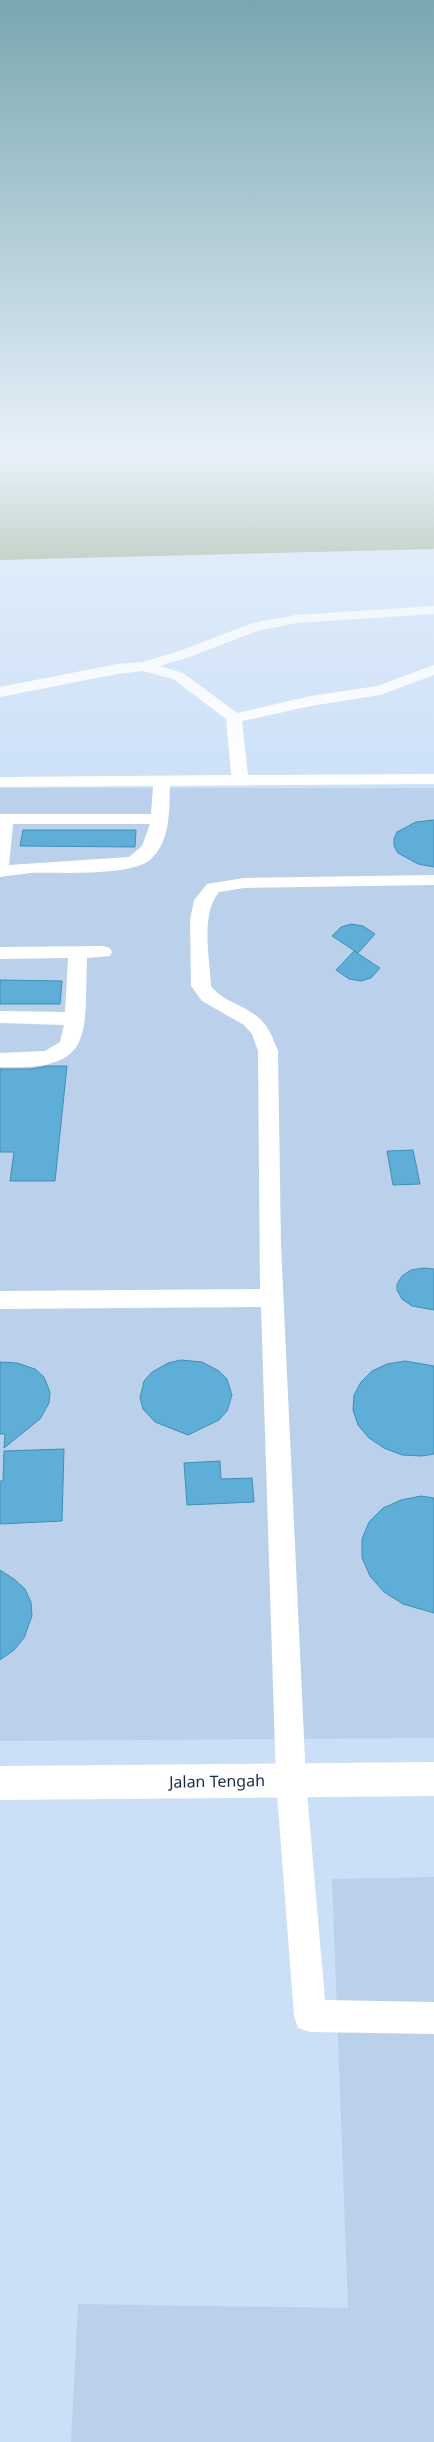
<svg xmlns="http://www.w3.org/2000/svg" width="434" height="2442" font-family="'Noto Sans',sans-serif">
	<rect width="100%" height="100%" fill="#cbe0f7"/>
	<!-- built -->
	<path fill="#bbd1eb" d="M0,788H434V1738L0,1741Z
		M434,1877V2442H71L78,2304L348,2308L332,1879Z"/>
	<!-- water -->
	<path fill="#74935d" d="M0,454H434V549L0,560Z"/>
	<!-- building -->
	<path fill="#5faed7" stroke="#3e8fb6" d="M434,820V867L418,864L398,853L394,846V839L397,832L416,822Z
		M23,830H136L135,847L20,846Z
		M351,924L363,926L375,934L358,953L332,936L341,927Z
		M354,951L380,968L371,978L361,981L349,979L336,970Z
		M0,980L62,981L60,1004H0Z
		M48,1066H67L55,1181H10L14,1152H0V1069H31Z
		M413,1150L420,1184L393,1185L387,1151Z
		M424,1268L434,1269V1310L412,1306L402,1299L397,1290V1284L402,1276L411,1270Z
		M181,1360L202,1362L219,1371L227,1379L232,1395L227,1411L219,1420L188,1435L155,1422L143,1409L140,1398L144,1381L152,1372L168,1363Z
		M405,1361L434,1366V1454L422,1456L402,1455L384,1448L369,1438L358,1425L353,1410L354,1395L361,1382L372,1371L387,1364Z
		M0,1362L17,1363L35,1369L44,1377L50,1392L49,1403L40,1419L4,1448L5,1434H0Z
		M64,1449L62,1521L0,1524V1481H3L4,1451Z
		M220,1461L221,1479L252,1478L254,1502L187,1505L184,1463Z
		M421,1496L434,1498V1613L403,1604L384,1592L370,1576L362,1558V1539L369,1522L383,1508L401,1500Z
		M0,1570L14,1579L25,1589L31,1602L32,1616L24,1638L14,1650L0,1660Z"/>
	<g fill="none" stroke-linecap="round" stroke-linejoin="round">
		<!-- minor -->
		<path fill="#fff" fill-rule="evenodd" d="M434,606V614L296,623L257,631L192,656L160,666L183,673L237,713L311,696L377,686L434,665V675L380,695L311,706L242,721L248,775L434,774V784L170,786C169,810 171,840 151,859C132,877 58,872 31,873C20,874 10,876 0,877V814H151L153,786L0,787V777L231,775L226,719L173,679L143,671L117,674L0,697V687L117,664L143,662L182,650L253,623L296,615ZM13,824H150L142,846L129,857L9,865Z
			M434,875V885L244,888L219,892C200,915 210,958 211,986C223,1002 245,1005 259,1018C269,1027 273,1038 278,1051L281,1245L306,1781L325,2000L434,2002V2034L310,2032L298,2028L294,2016L276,1781L261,1307L0,1309V1291L260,1289L258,1051L252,1034L244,1025L202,1001L191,986L190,920L194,900L207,884L244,878Z
			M103,946L110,948L112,952L110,956L87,958C84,1036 96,1071 0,1067V1053L45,1051L60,1042L64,1025L0,1023V1011L65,1012L68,958L0,959V947Z"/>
		<!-- major -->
		<path fill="#fff" fill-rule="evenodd" d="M434,1762V1796L0,1800V1766Z"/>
	</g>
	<!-- sky -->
	<linearGradient id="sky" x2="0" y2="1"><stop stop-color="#79a7b0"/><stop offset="0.57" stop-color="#e8f1fb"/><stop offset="1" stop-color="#e8f1fb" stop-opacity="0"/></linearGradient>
	<rect width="434" height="796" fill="url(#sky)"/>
	<g text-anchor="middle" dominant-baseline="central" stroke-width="5" stroke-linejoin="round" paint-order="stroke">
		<!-- near-street labels -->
		<g font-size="16" fill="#172b41" stroke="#fefefe">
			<text transform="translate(217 1781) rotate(-1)">Jalan Tengah</text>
		</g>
	</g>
</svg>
